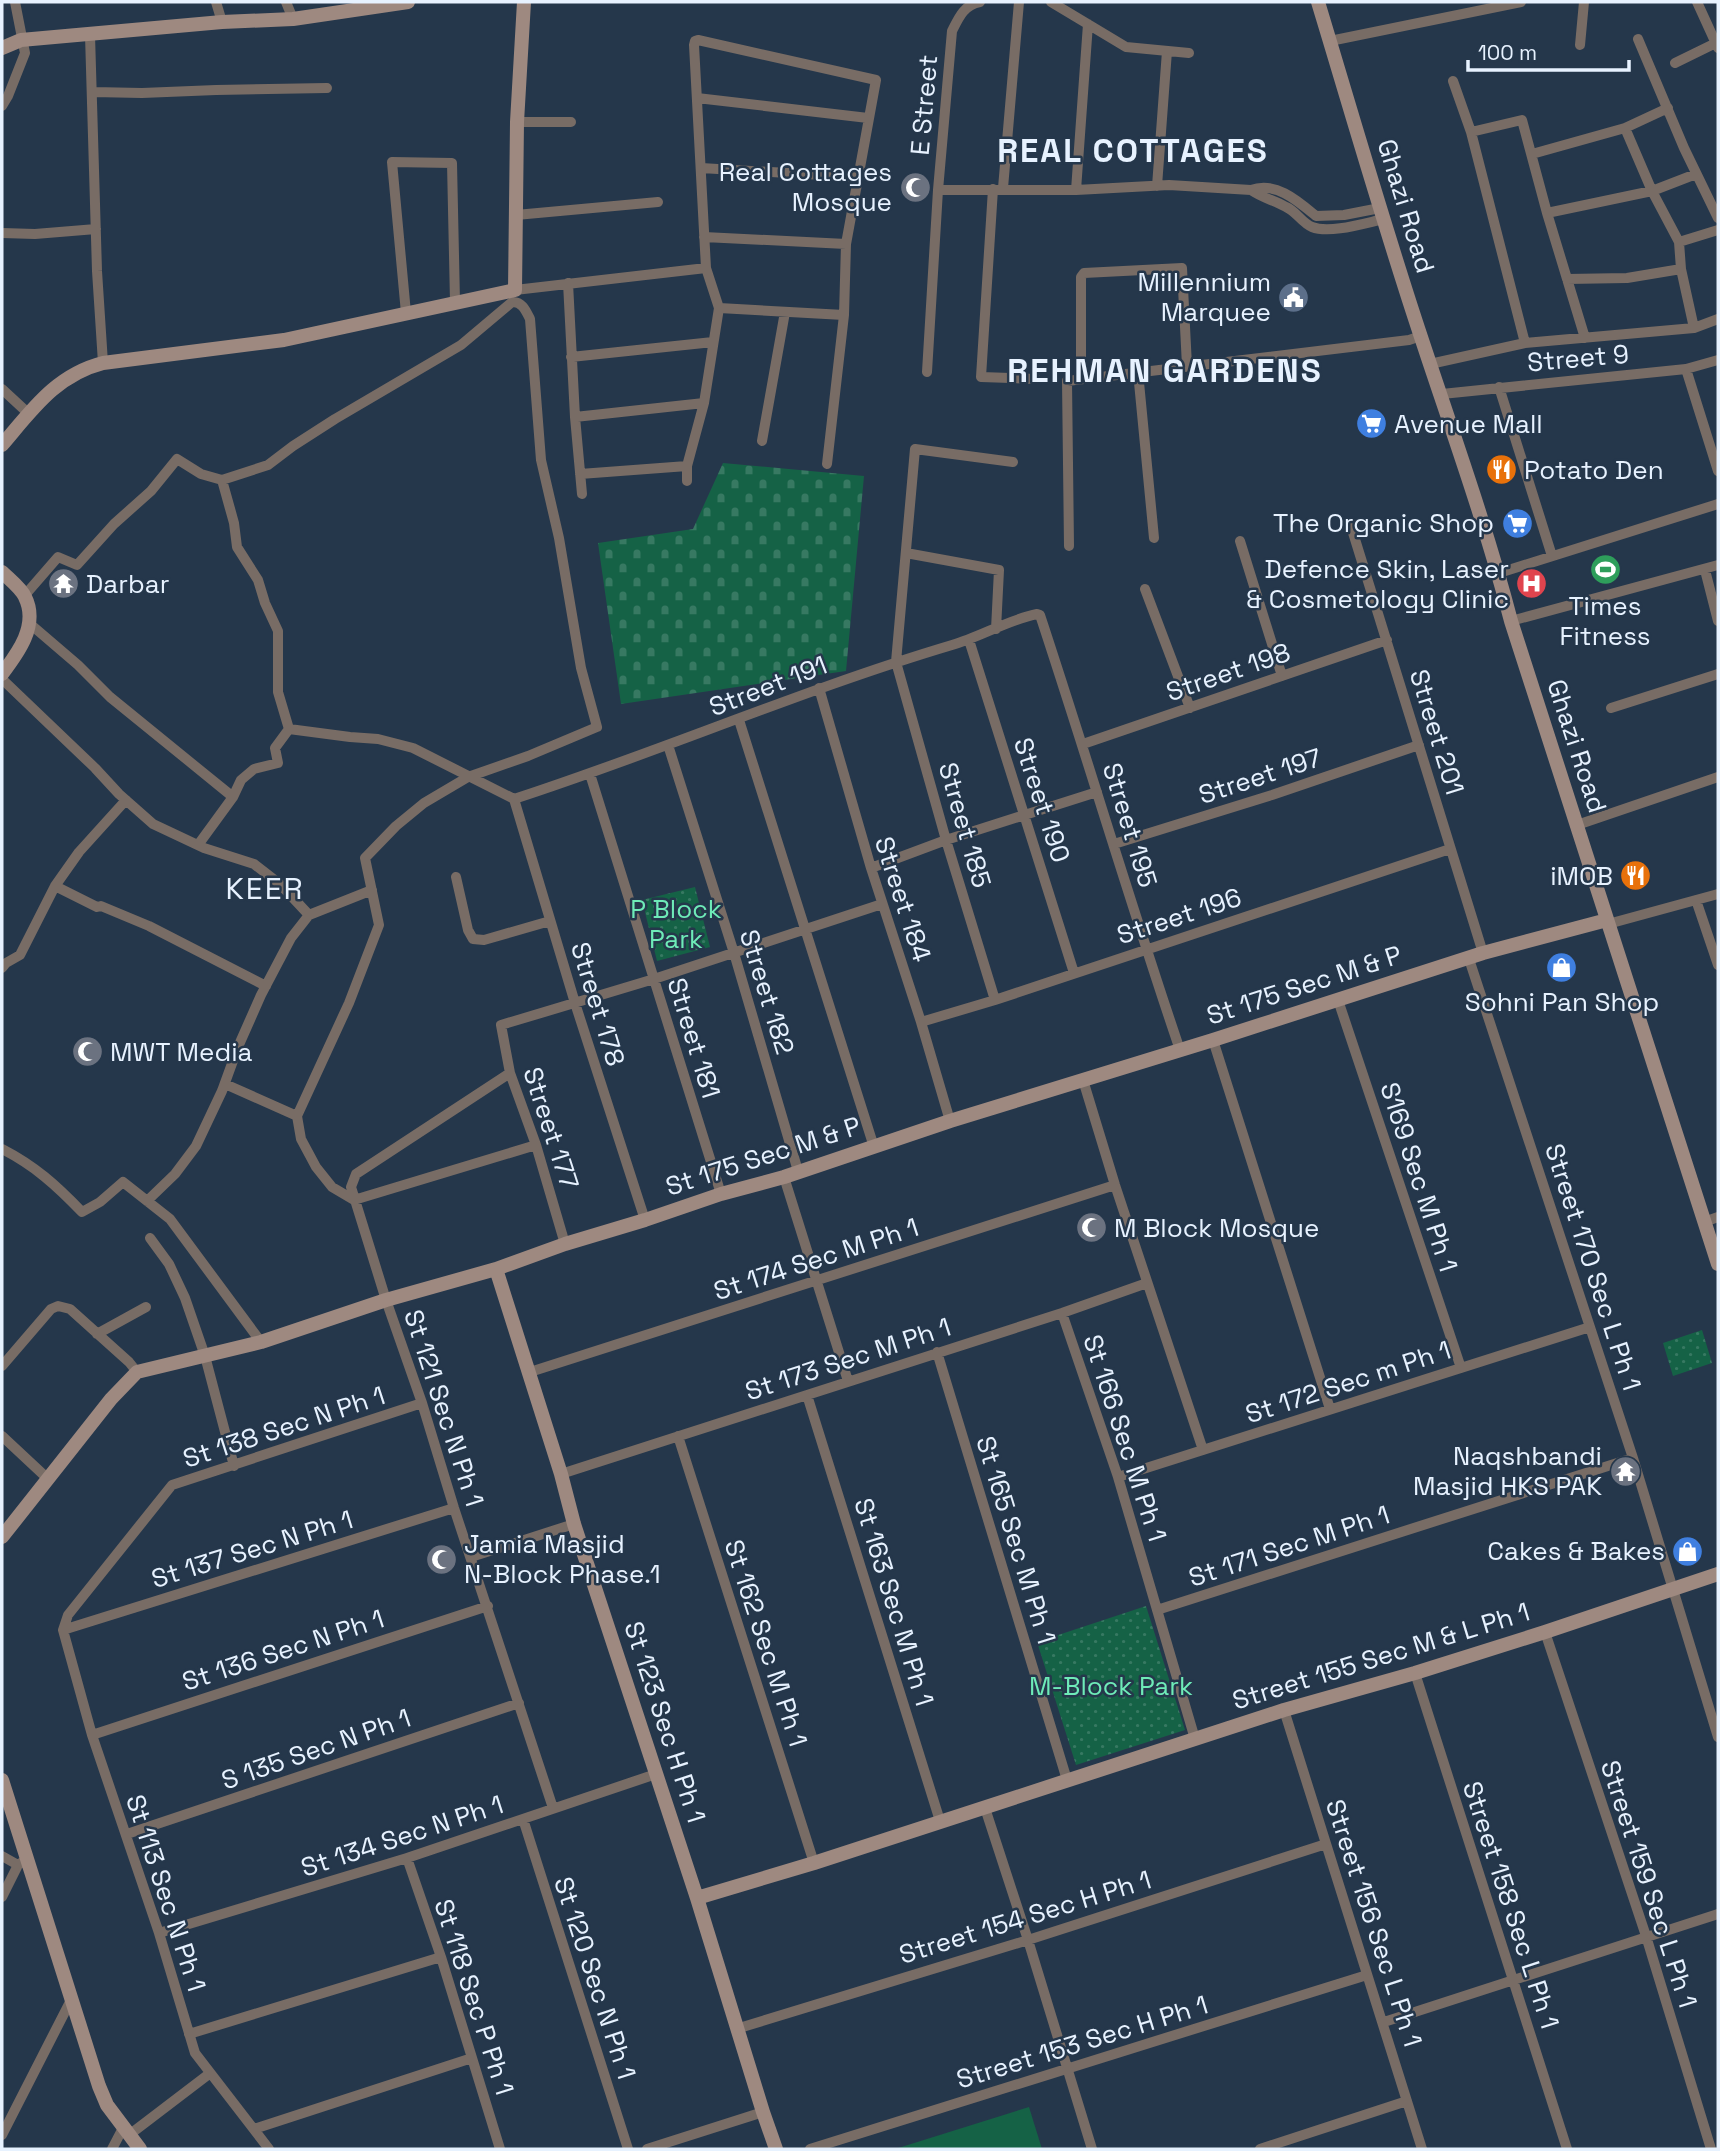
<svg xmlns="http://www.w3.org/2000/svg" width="1720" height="2151" font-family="'Space Grotesk',sans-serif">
	<defs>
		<pattern id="cemetery-stones" width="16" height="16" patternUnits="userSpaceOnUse" patternTransform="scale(1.75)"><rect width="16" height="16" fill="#156246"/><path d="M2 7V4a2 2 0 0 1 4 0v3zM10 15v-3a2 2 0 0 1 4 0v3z" fill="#377962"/></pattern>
		<pattern id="park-dots" width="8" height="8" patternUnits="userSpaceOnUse" patternTransform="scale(1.75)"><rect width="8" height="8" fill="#156246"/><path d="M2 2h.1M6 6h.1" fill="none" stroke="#377962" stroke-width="1.8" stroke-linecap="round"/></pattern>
	</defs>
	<rect width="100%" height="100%" fill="#25374b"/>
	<!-- cemetery -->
	<path fill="url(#cemetery-stones)" d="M723,463L864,476L846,671L621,704L598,543L693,529Z"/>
	<!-- park -->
	<path fill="url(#park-dots)" d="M695,887L710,947L657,961L642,900Z
		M1702,1330L1712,1363L1673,1376L1663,1343Z
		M1146,1606L1185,1730L1076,1765L1037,1642Z"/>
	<!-- pitch -->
	<path fill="#156246" d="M1029,2107L1042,2149H895Z"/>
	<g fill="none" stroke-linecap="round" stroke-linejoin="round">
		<!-- street -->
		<path stroke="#786c65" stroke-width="10" d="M216,2L222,22
			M286,2L293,19
			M1051,2L1126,47L1189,53
			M1697,2L1718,48
			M90,35L97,271L103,363
			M1638,39L1684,148L1718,218
			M1330,41L1521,2
			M1580,45L1584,2
			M1675,63L1718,42
			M1453,81L1471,132L1525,343
			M93,92L142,93L216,90L327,88
			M697,98L868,118
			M2,106L8,96L25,53L15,2
			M517,122H571
			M1625,128L1652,191L1679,242L1681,269L1694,328
			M1471,132L1522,120L1547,213L1585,338
			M1532,154L1625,128L1668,108
			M701,168L857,177
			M1157,186L1167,51
			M1003,188L1019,2
			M993,189L981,377L1036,379
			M938,190H1076L1169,185L1251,190C1276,181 1298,201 1316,216L1344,215L1380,208
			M1076,190L1088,24
			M1251,190C1262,198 1274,200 1286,207C1296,211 1302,223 1312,227C1330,234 1365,223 1384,219
			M1547,213L1652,191L1696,174
			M516,215L658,202
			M2,233L35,234L96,229
			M704,237L846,244
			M1679,242L1718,230
			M1567,279L1627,278L1681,269
			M568,283L575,417L582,494
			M515,290L706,268
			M719,308L844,315
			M406,313L392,162L452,163L455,302
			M571,357L713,342
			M1430,364L1525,343L1694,328L1718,319
			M1686,369L1718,471
			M927,372L938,190L952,31C959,17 964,5 980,2
			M1138,372L1154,538
			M1081,379V277L1084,273L1182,268L1187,366
			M1499,387L1552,556
			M2,389L29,414
			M1442,394L1686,369L1718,360
			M575,417L704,403
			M762,441L785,312
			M580,474L687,466
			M222,480L234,523L237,547L258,580L265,603L278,631V692L289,729
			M687,481V466L704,403L719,308L706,268L694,45L695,41L698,40L876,80L846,244L844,315L827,464
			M1350,523L1483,953
			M1240,541L1282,676
			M1069,546L1067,381L1409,340L1421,336
			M906,553L999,570L996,629
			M1705,570L1718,621
			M1499,573L1718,504
			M1145,589L1190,708
			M25,595L58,557L77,565L114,524L151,491L177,459L201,474L222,480L268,465L293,446L335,419L461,345L512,302C522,301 526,311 530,319L541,460L559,538L581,668L597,727L528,756L468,777L424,803L396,826L365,858L379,925L349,1003L297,1116L301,1139L316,1167L332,1187L354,1200L536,1145
			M1511,621L1718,565
			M29,623L78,665L110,697L233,797
			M969,640L1074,973
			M2,679L95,768L119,794L153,824L204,848L254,864L281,885L309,915
			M819,688L871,868L921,1022L950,1121
			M1611,708L1718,674
			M739,720L874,1147
			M289,729L350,737L378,739L413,748L514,799
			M1083,744L1387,640
			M668,745L734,953L798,1171
			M590,774L721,1194
			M514,799C662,751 804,689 952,645C980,637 1010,619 1037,614L1040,615C1088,760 1131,906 1180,1050
			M514,799L575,1003L645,1220
			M1577,825L1718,777
			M1114,844L1272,795L1419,745
			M198,845L233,797L241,780L254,769L278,763L275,748L289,729
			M871,868L946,840L1097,792
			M456,877L468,930L473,939L484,940L550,921
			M55,886L97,907L101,906L149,926L266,986
			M1696,900L1718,965
			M1608,924L1718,894
			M1469,959L1633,1458L1718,1737
			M2,968L6,963L20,955L55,886L79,852L126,800
			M995,1000L946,840L896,662L915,449L1013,462
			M1338,1000L1461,1368
			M921,1022L995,1000L1450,849
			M1213,1040L1330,1409
			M510,1073L356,1174L351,1187L386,1300L422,1403L454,1508L553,1808
			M1083,1080L1115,1185L1203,1450
			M225,1084L297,1116
			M2,1149C35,1166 56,1185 82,1212L100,1202L123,1182L170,1219L261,1342
			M784,1177L848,1381
			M147,1201L175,1174L196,1146L222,1091L238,1047L261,995L291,938L309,915L372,890
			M1704,1222L1718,1217
			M150,1238L169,1264L185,1298L205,1356L234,1466
			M565,1244L536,1145L510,1073L501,1025L654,979L882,904
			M1062,1313L1118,1477L1195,1739
			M97,1334L146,1307
			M937,1352L1067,1780
			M2,1366L51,1309L58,1306L70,1309L129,1362L137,1372
			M530,1372L1115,1185
			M807,1395L940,1821
			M2,1436L47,1478
			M678,1436L814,1863
			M561,1474L1062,1313L1147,1283
			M1118,1477L1590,1327
			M471,1557L574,1524
			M1157,1610L1633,1458
			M63,1630L92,1735L159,1933L195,2053L269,2149
			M63,1630L68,1615L172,1485L422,1403
			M63,1630L454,1508
			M1545,1632L1646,1936L1711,2149
			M1415,1673L1567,2149
			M1284,1710L1422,2149
			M92,1735L488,1606
			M985,1808L1028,1940L1092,2149
			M523,1819L628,2149
			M127,1834L519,1703
			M2,1856L18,1865
			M407,1858L441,1957L500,2149
			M2,1897L18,1865L27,1859
			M159,1933L407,1858L656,1774
			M1384,2022L1718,1914
			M736,2029L1028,1940L1326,1844
			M189,2034L441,1957
			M254,2129L472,2058
			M2,2135L71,2000
			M129,2135L209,2074
			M112,2149L123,2128
			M647,2149L763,2112
			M810,2149L1367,1975
			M1260,2149L1407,2101"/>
		<!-- secondary -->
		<path stroke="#9e8980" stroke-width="14" d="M1318,2C1352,114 1384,226 1421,337C1452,431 1486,525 1511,621L1718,1264
			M2,48L21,40L222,22L293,19L408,2
			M2,445C32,410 56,375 103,363L284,340L515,290L517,122L524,2
			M2,572C9,579 21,588 25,597C39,625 18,653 2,674
			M496,1269L561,1474L574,1524L697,1898L763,2112L776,2149
			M2,1537L111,1399L137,1372L261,1342L386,1300L496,1269L565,1244L645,1220L721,1194L784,1177L950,1121L1213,1040L1483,953L1607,920
			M2,1780L99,2086L107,2105L140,2149
			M697,1898L814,1863L1284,1710L1415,1673L1545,1632L1718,1574"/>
	</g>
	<!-- icons -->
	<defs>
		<symbol id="mosque-disc" viewBox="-11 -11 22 22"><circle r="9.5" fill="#6b7280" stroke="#25374b"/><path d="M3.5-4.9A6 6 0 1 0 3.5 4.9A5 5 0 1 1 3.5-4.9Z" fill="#fff"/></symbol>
		<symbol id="civic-disc" viewBox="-11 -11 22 22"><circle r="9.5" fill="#5c6f8a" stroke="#25374b"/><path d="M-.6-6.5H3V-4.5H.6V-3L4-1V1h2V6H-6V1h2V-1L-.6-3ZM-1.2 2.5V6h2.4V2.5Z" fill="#fff"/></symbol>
		<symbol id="supermarket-disc" viewBox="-11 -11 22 22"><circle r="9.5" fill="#3f7fe0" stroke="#25374b"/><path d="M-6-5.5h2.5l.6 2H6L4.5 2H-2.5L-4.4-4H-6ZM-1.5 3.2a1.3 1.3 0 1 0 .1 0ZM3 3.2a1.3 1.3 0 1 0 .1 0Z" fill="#fff"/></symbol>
		<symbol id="restaurant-disc" viewBox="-11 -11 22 22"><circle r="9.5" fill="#e8710a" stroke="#25374b"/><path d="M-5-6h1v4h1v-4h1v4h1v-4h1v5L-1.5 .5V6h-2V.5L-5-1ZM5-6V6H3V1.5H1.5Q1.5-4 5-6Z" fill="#fff"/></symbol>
		<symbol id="stadium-disc" viewBox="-11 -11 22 22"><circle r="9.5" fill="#2e9e5b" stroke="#25374b"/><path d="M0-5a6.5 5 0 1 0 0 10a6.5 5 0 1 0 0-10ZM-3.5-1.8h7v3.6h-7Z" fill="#fff"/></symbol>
		<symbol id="temple-disc" viewBox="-11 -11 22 22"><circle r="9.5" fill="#6b7280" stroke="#25374b"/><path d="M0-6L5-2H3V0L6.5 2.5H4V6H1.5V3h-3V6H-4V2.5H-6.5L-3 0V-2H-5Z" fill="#fff"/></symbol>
		<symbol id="hospital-disc" viewBox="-11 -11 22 22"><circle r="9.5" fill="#e0444e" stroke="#25374b"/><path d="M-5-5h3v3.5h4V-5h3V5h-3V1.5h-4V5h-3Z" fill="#fff"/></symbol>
		<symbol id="shop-disc" viewBox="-11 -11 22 22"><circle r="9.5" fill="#3f7fe0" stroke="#25374b"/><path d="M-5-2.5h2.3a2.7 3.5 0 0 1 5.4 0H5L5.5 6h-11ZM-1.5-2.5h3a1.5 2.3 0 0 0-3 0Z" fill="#fff"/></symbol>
	</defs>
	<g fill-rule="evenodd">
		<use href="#mosque-disc" x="898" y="170" width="35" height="35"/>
		<use href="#civic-disc" x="1276" y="280" width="35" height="35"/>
		<use href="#supermarket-disc" x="1354" y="406" width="35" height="35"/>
		<use href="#restaurant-disc" x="1484" y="452" width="35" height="35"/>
		<use href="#supermarket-disc" x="1500" y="506" width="35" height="35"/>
		<use href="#stadium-disc" x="1588" y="552" width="35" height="35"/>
		<use href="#temple-disc" x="46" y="566" width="35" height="35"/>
		<use href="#hospital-disc" x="1514" y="566" width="35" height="35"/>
		<use href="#restaurant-disc" x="1618" y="858" width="35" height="35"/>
		<use href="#shop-disc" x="1544" y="950" width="35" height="35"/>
		<use href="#mosque-disc" x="70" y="1034" width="35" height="35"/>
		<use href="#mosque-disc" x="1074" y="1210" width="35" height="35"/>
		<use href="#temple-disc" x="1608" y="1454" width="35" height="35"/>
		<use href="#shop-disc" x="1670" y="1534" width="35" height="35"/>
		<use href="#mosque-disc" x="424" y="1542" width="35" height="35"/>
	</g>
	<g text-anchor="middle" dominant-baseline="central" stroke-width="5" stroke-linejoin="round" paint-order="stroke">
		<!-- street labels -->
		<g font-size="26" fill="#e7f2ff" stroke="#25374b">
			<text transform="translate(924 105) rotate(-85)">E Street</text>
			<text transform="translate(1406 206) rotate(73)">Ghazi Road</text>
			<text transform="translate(1578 358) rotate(-5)">Street 9</text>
			<text transform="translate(1228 672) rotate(-19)">Street 198</text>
			<text transform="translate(768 686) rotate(-21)">Street 191</text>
			<text transform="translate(1437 732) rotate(73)">Street 201</text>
			<text transform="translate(1577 746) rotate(72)">Ghazi Road</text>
			<text transform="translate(1260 776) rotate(-18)">Street 197</text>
			<text transform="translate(1042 800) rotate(72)">Street 190</text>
			<text transform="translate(965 825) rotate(74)">Street 185</text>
			<text transform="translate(1130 825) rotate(73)">Street 195</text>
			<text transform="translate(903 899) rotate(72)">Street 184</text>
			<text transform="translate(1179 916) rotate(-18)">Street 196</text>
			<text transform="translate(1304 985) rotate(-18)">St 175 Sec M &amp; P</text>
			<text transform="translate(767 992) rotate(73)">Street 182</text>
			<text transform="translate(598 1004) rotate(73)">Street 178</text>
			<text transform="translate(694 1038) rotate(73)">Street 181</text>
			<text transform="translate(551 1128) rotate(72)">Street 177</text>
			<text transform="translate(763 1156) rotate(-18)">St 175 Sec M &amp; P</text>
			<text transform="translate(1419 1177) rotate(72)">S169 Sec M Ph 1</text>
			<text transform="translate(816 1259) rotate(-18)">St 174 Sec M Ph 1</text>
			<text transform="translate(1593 1267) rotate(72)">Street 170 Sec L Ph 1</text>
			<text transform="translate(848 1359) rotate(-18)">St 173 Sec M Ph 1</text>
			<text transform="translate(1348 1382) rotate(-18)">St 172 Sec m Ph 1</text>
			<text transform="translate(444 1408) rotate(72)">St 121 Sec N Ph 1</text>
			<text transform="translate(284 1427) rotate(-18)">St 138 Sec N Ph 1</text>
			<text transform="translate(1125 1438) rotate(72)">St 166 Sec M Ph 1</text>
			<text transform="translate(1016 1540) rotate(73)">St 165 Sec M Ph 1</text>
			<text transform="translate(1289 1546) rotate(-18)">St 171 Sec M Ph 1</text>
			<text transform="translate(252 1549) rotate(-17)">St 137 Sec N Ph 1</text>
			<text transform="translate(894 1602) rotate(73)">St 163 Sec M Ph 1</text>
			<text transform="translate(766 1643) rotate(72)">St 162 Sec M Ph 1</text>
			<text transform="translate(283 1650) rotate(-18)">St 136 Sec N Ph 1</text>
			<text transform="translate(1381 1656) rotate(-17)">Street 155 Sec M &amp; L Ph 1</text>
			<text transform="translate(665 1722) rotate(72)">St 123 Sec H Ph 1</text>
			<text transform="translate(316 1749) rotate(-19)">S 135 Sec N Ph 1</text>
			<text transform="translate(402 1836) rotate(-18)">St 134 Sec N Ph 1</text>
			<text transform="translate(1649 1884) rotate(72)">Street 159 Sec L Ph 1</text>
			<text transform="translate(166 1893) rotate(72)">St 113 Sec N Ph 1</text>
			<text transform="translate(1511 1905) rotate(72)">Street 158 Sec L Ph 1</text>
			<text transform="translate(1025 1917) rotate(-17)">Street 154 Sec H Ph 1</text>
			<text transform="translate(1374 1923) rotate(72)">Street 156 Sec L Ph 1</text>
			<text transform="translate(595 1978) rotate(72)">St 120 Sec N Ph 1</text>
			<text transform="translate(474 1997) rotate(72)">St 118 Sec P Ph 1</text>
			<text transform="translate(1082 2042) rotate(-17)">Street 153 Sec H Ph 1</text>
		</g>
		<!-- poi labels -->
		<g font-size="26" fill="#e7f2ff" stroke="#25374b" text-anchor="end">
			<text x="892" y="172">Real Cottages<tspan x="892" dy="30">Mosque</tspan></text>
			<text x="1271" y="282">Millennium<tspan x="1271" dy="30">Marquee</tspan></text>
			<text x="1394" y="424" text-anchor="start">Avenue Mall</text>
			<text x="1524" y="470" text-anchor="start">Potato Den</text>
			<text x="1494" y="523">The Organic Shop</text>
			<text x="1509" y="569">Defence Skin, Laser<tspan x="1509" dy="30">&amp; Cosmetology Clinic</tspan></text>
			<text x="86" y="584" text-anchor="start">Darbar</text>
			<text x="1605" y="606" text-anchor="middle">Times<tspan x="1605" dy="30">Fitness</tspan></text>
			<text x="1613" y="876">iMOB</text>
			<text x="1562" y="1002" text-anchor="middle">Sohni Pan Shop</text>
			<text x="110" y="1052" text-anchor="start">MWT Media</text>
			<text x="1114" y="1228" text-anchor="start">M Block Mosque</text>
			<text x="1602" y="1456">Naqshbandi<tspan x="1602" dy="30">Masjid HKS PAK</tspan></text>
			<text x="464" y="1544" text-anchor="start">Jamia Masjid<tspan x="464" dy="30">N-Block Phase.1</tspan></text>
			<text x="1665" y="1551">Cakes &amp; Bakes</text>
		</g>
		<!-- park labels -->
		<g font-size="26" fill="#6eebb8" stroke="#25374b">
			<text x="676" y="909">P Block<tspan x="676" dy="30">Park</tspan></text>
			<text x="1111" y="1686">M-Block Park</text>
		</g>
		<!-- quarter labels -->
		<g font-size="30" letter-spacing="2" fill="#e7f2ff" stroke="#25374b">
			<text x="265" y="888">KEER</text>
		</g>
		<!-- district labels -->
		<g font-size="33" font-weight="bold" letter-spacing="2" fill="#e7f2ff" stroke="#25374b">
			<text x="1133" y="151">REAL COTTAGES</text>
			<text x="1165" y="371">REHMAN GARDENS</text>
		</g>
	</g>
	<!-- border -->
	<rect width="1720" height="2151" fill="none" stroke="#e7f2ff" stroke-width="7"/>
	<!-- scale -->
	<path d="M1468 60v10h161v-10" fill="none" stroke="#e7f2ff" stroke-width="3.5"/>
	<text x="1478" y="60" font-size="21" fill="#e7f2ff" stroke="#25374b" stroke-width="5" paint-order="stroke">100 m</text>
</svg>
